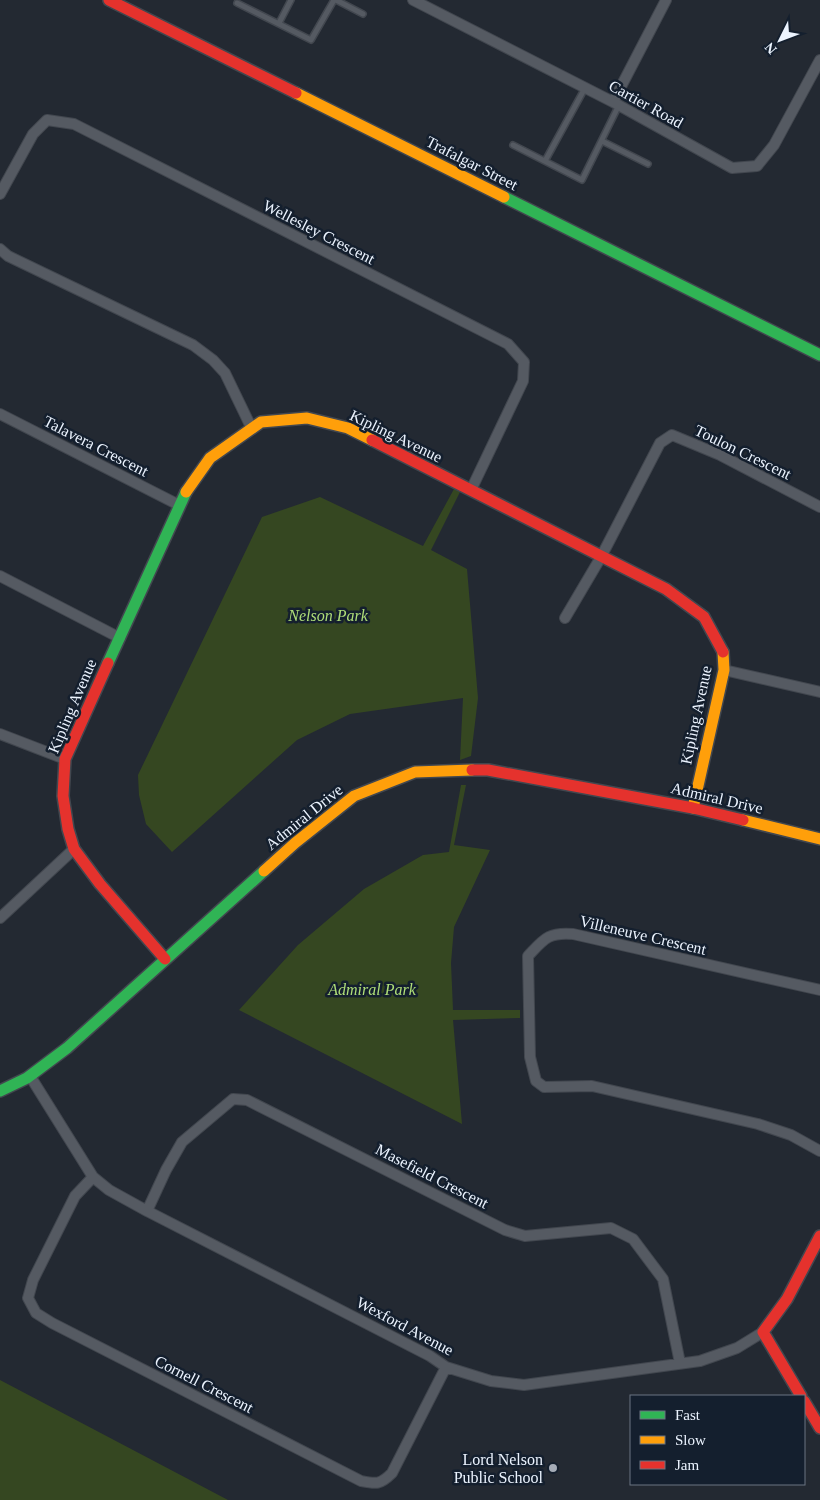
<svg xmlns="http://www.w3.org/2000/svg" width="820" height="1500" font-family="'Times New Roman',serif">
	<rect width="100%" height="100%" fill="#232932"/>
	<!-- green -->
	<path fill="#354721" d="M454,489L460,492L431,550L467,569L478,698L471,756L460,760L463,698L350,714L297,740L172,852L146,824L139,795L138,775L262,517L320,497L423,546Z
		M461,785H466L454,845L490,850L454,927L451,963L453,1010H520V1018L453,1020L462,1124L239,1010L298,945L364,889L423,855L449,852Z
		M0,1380L228,1500H0Z"/>
	<g fill="none" stroke-linecap="round" stroke-linejoin="round">
		<defs>
			<path id="lane" d="M336,0L363,14
				M237,3L311,40L334,0
				M279,23L291,0
				M602,141L648,164
				M513,145L582,180L619,105
				M545,161L585,88"/>
			<path id="street" d="M413,0L613,102L732,168L757,166L774,145L820,60
				M613,102L666,0
				M0,194L33,134L47,120L74,124L508,344L524,362L523,381L471,490
				M0,249L8,256L193,345L213,360L225,373L252,429
				M0,414L179,505
				M0,576L120,638
				M565,618L601,557L660,443L672,435L720,455L820,507
				M724,670L820,692
				M0,734L65,759
				M0,918L74,849
				M820,990L573,934C548,932 544,939 528,956L530,1057L536,1081L544,1087L592,1086L758,1124L791,1135L820,1151
				M30,1076L93,1177L109,1190L147,1211L430,1356L446,1367L491,1381L524,1385L700,1361L737,1348L763,1332
				M93,1177L75,1196L33,1280L28,1298L36,1313L52,1323L361,1481C376,1484 380,1485 392,1473L446,1367
				M147,1211L166,1170L182,1142L233,1099L247,1100L505,1230L525,1236L611,1228L633,1239L663,1279L680,1363"/>
			<path id="fast" d="M504,197L820,355
				M108,663L186,492
				M0,1091L27,1078L67,1048L264,871"/>
			<path id="slow" d="M296,93L504,197
				M186,492L210,458L261,422L307,418L348,428L372,440
				M693,808L724,670L723,652
				M743,820L820,839
				M264,871L295,843L354,796L415,772L472,770"/>
			<path id="jam" d="M109,0L296,93
				M372,440L666,589L704,617L723,652
				M108,663L65,759L63,796L68,829L74,849L100,884L165,959
				M472,770H488L693,808L743,820
				M801,1396L763,1332L787,1299L820,1236
				M804,1401L820,1428"/>
		</defs>
		<!-- lane casing -->
		<use href="#lane" stroke="#42474f" stroke-width="8"/>
		<!-- street casing -->
		<use href="#street" stroke="#42474f" stroke-width="12"/>
		<!-- fast casing -->
		<use href="#fast" stroke="#42474f" stroke-width="14"/>
		<!-- slow casing -->
		<use href="#slow" stroke="#42474f" stroke-width="14"/>
		<!-- jam casing -->
		<use href="#jam" stroke="#42474f" stroke-width="14"/>
		<!-- lane -->
		<use href="#lane" stroke="#555a62" stroke-width="5"/>
		<!-- street -->
		<use href="#street" stroke="#555a62" stroke-width="10"/>
		<!-- fast -->
		<use href="#fast" stroke="#30b455" stroke-width="11"/>
		<!-- slow -->
		<use href="#slow" stroke="#ff9f0a" stroke-width="11"/>
		<!-- jam -->
		<use href="#jam" stroke="#e5322d" stroke-width="11"/>
	</g>
	<!-- markers -->
	<circle fill="#a5acb7" stroke="#141f2e" stroke-width="2" cx="553" cy="1468" r="5"/>
	<g text-anchor="middle" dominant-baseline="central" stroke-width="5" stroke-linejoin="round" paint-order="stroke">
		<!-- street labels -->
		<g font-size="16" fill="#ebf3fe" stroke="#141f2e">
			<text transform="translate(646 104) rotate(29)">Cartier Road</text>
			<text transform="translate(472 163) rotate(27)">Trafalgar Street</text>
			<text transform="translate(319 232) rotate(27)">Wellesley Crescent</text>
			<text transform="translate(396 436) rotate(26)">Kipling Avenue</text>
			<text transform="translate(96 446) rotate(27)">Talavera Crescent</text>
			<text transform="translate(743 452) rotate(26)">Toulon Crescent</text>
			<text transform="translate(72 706) rotate(-67)">Kipling Avenue</text>
			<text transform="translate(696 715) rotate(-78)">Kipling Avenue</text>
			<text transform="translate(717 798) rotate(13)">Admiral Drive</text>
			<text transform="translate(304 817) rotate(-39)">Admiral Drive</text>
			<text transform="translate(643 935) rotate(13)">Villeneuve Crescent</text>
			<text transform="translate(432 1176) rotate(27)">Masefield Crescent</text>
			<text transform="translate(405 1326) rotate(28)">Wexford Avenue</text>
			<text transform="translate(204 1384) rotate(27)">Cornell Crescent</text>
		</g>
		<!-- park labels -->
		<g font-size="16" font-style="italic" fill="#afde78" stroke="#141f2e">
			<text x="328" y="615">Nelson Park</text>
			<text x="372" y="989">Admiral Park</text>
		</g>
		<!-- poi labels -->
		<g font-size="16" fill="#ebf3fe" stroke="#141f2e" text-anchor="end">
			<text x="543" y="1459">Lord Nelson<tspan x="543" dy="18">Public School</tspan></text>
		</g>
	</g>
	<!-- legend -->
	<rect x="630" y="1395" width="175" height="90" fill="#141f2e" stroke="#6a7481"/>
	<rect x="640" y="1411" width="25" height="8" fill="#30b455" stroke="#6a7481"/>
	<text x="675" y="1420" font-size="15" fill="#ebf3fe">Fast</text>
	<rect x="640" y="1436" width="25" height="8" fill="#ff9f0a" stroke="#6a7481"/>
	<text x="675" y="1445" font-size="15" fill="#ebf3fe">Slow</text>
	<rect x="640" y="1461" width="25" height="8" fill="#e5322d" stroke="#6a7481"/>
	<text x="675" y="1470" font-size="15" fill="#ebf3fe">Jam</text>
	<!-- north arrow -->
	<g transform="translate(780 40) rotate(228)" stroke="#141f2e" stroke-width="4" paint-order="stroke">
	<path d="M0-4L9 19L0 12L-9 19Z" fill="#ebf3fe"/>
	<text y="-8" font-size="14" font-weight="bold" text-anchor="middle" fill="#ebf3fe">N</text>
	</g>
</svg>
